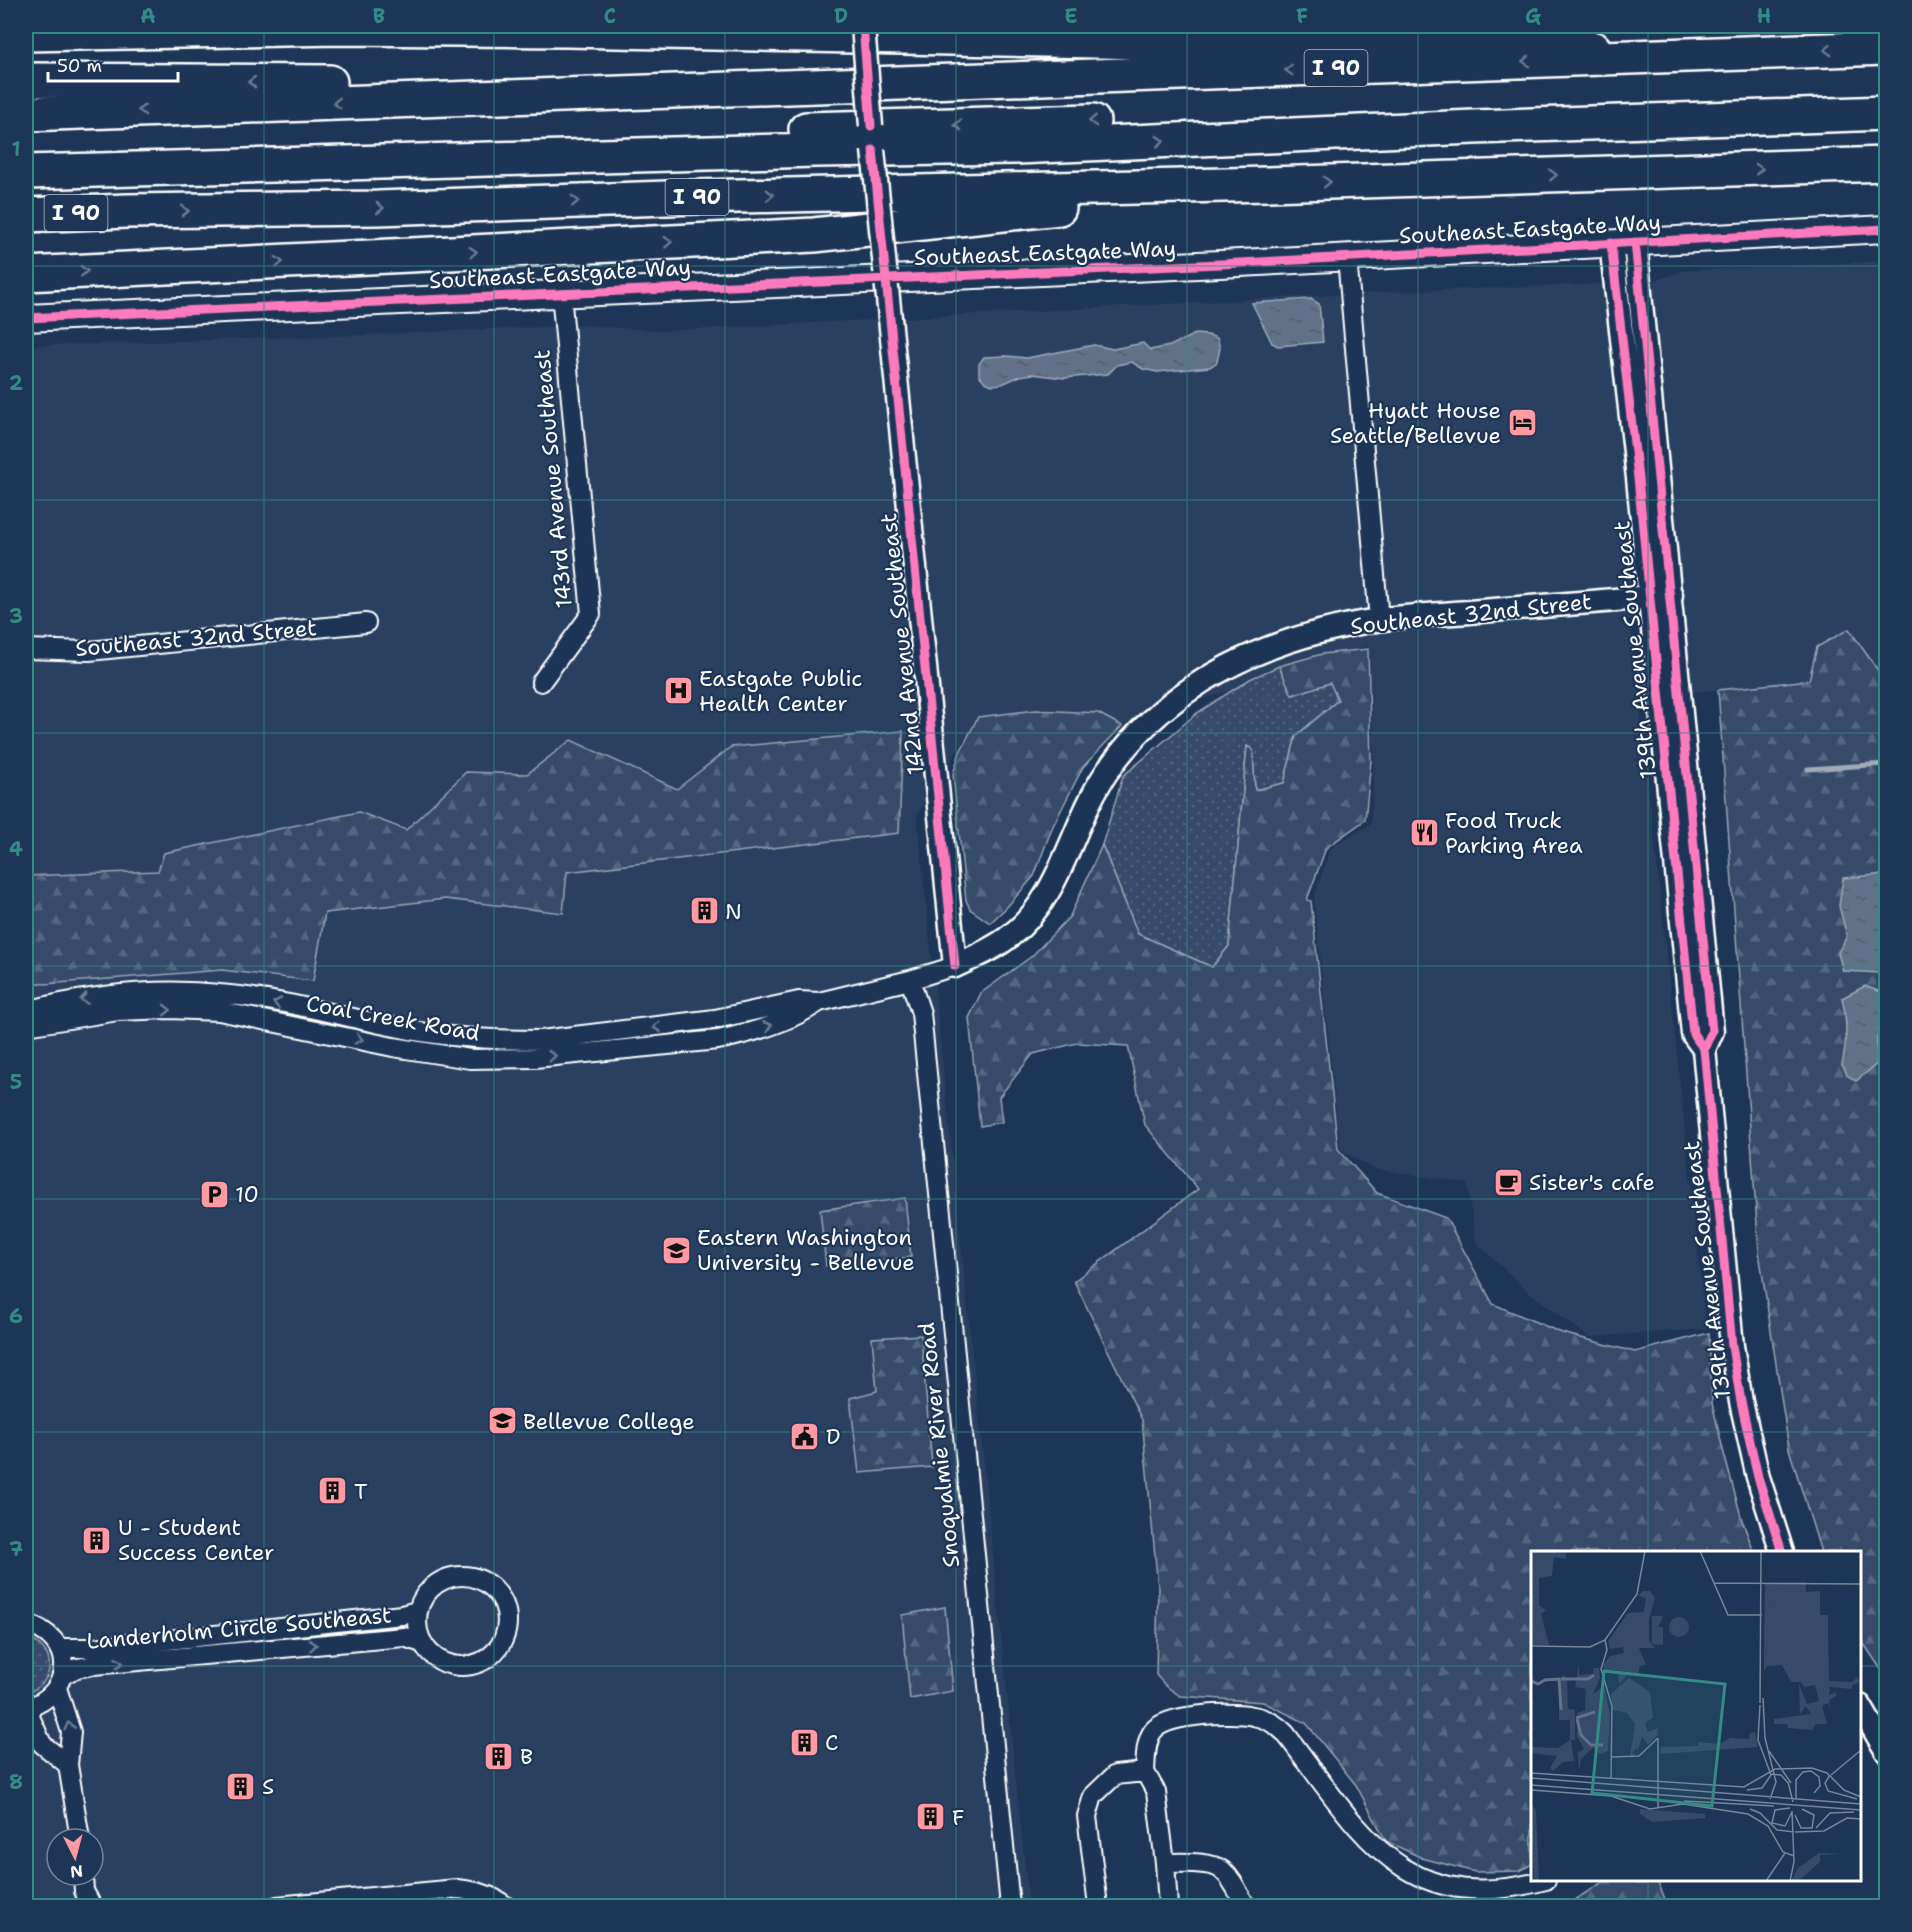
<svg xmlns="http://www.w3.org/2000/svg" width="1912" height="1932" font-family="'Shantell Sans',sans-serif">
	<defs>
		<pattern id="grass-dots" width="8" height="8" patternUnits="userSpaceOnUse" patternTransform="scale(1.5)"><rect width="8" height="8" fill="#364b69"/><path d="M2 2h.1M6 6h.1" fill="none" stroke="#546680" stroke-width="1.8" stroke-linecap="round"/></pattern>
		<pattern id="forest-firs" width="22" height="20" patternUnits="userSpaceOnUse" patternTransform="scale(1.5)"><rect width="22" height="20" fill="#364b69"/><path d="M5 1l3.5 6h-7zM16 11l3.5 6h-7z" fill="#546680"/></pattern>
		<pattern id="water-ripples" width="26" height="14" patternUnits="userSpaceOnUse" patternTransform="scale(1.5)"><rect width="26" height="14" fill="#617289"/><path d="M2 4q2-2 4 0t4 0M15 11q2-2 4 0t4 0" fill="none" stroke="#555d67"/></pattern>
	</defs>
	<rect width="100%" height="100%" fill="#1d3557"/>
	<filter id="ink" filterUnits="userSpaceOnUse"><feTurbulence type="fractalNoise" baseFrequency=".0167" numOctaves="2"/><feDisplacementMap in="SourceGraphic" scale="12" xChannelSelector="R" yChannelSelector="G"/><feConvolveMatrix kernelMatrix="1 2 1 2 8 2 1 2 1" color-interpolation-filters="sRGB"/></filter>
	<g filter="url(#ink)">
		<!-- built -->
		<path fill="#2a4161" fill-rule="evenodd" d="M1886,261V682L1882,678L1817,647L1809,680L1685,693L1680,617L1618,620L1632,631L1706,1329L1589,1337L1526,1290L1476,1242L1467,1183L1374,1169L1340,1149L1314,898L1330,849L1371,824L1374,761L1369,645L1122,726L1097,713L978,717L917,815L1029,1906H26V346L358,335L584,325L660,331L1391,292L1651,282L1682,271ZM57,1839H93V1875H57Z"/>
		<!-- grass -->
		<path fill="url(#grass-dots)" stroke="#9aa5b4" stroke-width="1.5" d="M1279,666L1293,695L1330,682L1338,700L1296,736L1284,783L1255,790L1253,750L1247,746L1229,946L1212,967L1138,934L1102,845L1123,776L1197,713L1250,679Z
			M26,1638C57,1647 57,1684 26,1693Z"/>
		<!-- forest -->
		<path fill="url(#forest-firs)" stroke="#9aa5b4" stroke-width="1.5" d="M1849,629L1886,682V1677L1860,1638V1552H1821L1789,1449L1759,1252L1718,690L1809,680L1817,647Z
			M1368,649L1371,761L1365,820L1326,848L1307,900L1311,901L1338,1149L1377,1193L1446,1218L1493,1304L1562,1333L1635,1352L1709,1333L1712,1403L1724,1454L1742,1520L1754,1552H1532V1864L1520,1871L1475,1872L1422,1858L1386,1841L1356,1785L1306,1723L1263,1702L1180,1696L1166,1686L1156,1675L1158,1587L1142,1420L1074,1281L1198,1189L1145,1125L1128,1046L1077,1043L1033,1054L999,1097L1002,1122L980,1126L969,1018L981,993L1032,956L1070,916L1102,845L1138,934L1212,967L1229,946L1247,746L1253,750L1255,790L1284,783L1296,736L1338,700L1330,683L1292,695L1279,666L1322,654Z
			M1036,710L1098,713L1122,726L1083,767L1052,828L1034,876L1006,908L990,923L970,909L966,900L953,774L960,752L978,717Z
			M903,731L899,833L567,872L563,913L445,899L325,913L313,981L222,970L45,984L26,981V876L158,871L164,853L359,812L406,830L466,772L527,774L571,740L677,789L731,747Z
			M905,1198L911,1257L826,1266L820,1210Z
			M921,1335L932,1467L859,1473L850,1398L877,1391L872,1338Z
			M945,1607L953,1691L910,1699L902,1615Z
			M1606,1880H1657L1668,1906H1565Z"/>
		<!-- water -->
		<path fill="url(#water-ripples)" stroke="#a0aab8" stroke-width="1.5" d="M1311,299L1319,304L1323,342L1278,346L1272,343L1252,303Z
			M1195,334L1208,335L1217,338L1220,348L1217,362L1210,367L1157,372L1143,369L1132,362L1117,365L1108,374L1064,378L1032,374L1020,376L1002,384L992,385L985,382L979,375V364L984,357L1007,356L1027,358L1094,345L1113,349L1143,343L1150,350L1170,346Z
			M1886,874V942L1881,973L1843,971L1838,953L1847,936L1839,906L1843,878Z
			M1865,986L1886,994V998L1877,1039V1064L1856,1081L1847,1075L1842,1065C1847,1042 1848,1021 1842,998Z"/>
		<g fill="none" stroke-linecap="round" stroke-linejoin="round">
			<!-- stream -->
			<path stroke="#a0aab8" stroke-width="5" d="M1808,769L1886,764"/>
			<defs>
				<path id="minor" d="M1347,258L1379,620
					M26,649L89,651L366,623
					M541,682L591,614L561,293
					M910,980L921,1013L1010,1906
					M26,1011C89,995 155,987 220,994C281,999 340,1016 400,1028C445,1038 494,1040 541,1040L715,1019L799,1001L819,1002L910,980L955,966
					M26,1026L118,1011L169,1009L219,1011L393,1047L470,1059L535,1058L718,1040C752,1033 790,1022 819,1002
					M417 1621a45 45 0 1 1 90 0a45 45 0 1 1-90 0Z
					M26,1624C76,1637 75,1695 26,1708
					M59,1648H93L402,1615L417,1611
					M62,1675L77,1668L94,1665L404,1637L422,1643
					M57,1688L71,1732L68,1765L80,1839
					M26,1708L42,1744L68,1765
					M1145,1772C1146,1759 1145,1742 1153,1731C1167,1713 1232,1712 1253,1716C1266,1718 1276,1724 1285,1733C1361,1832 1402,1919 1546,1880
					M1165,1863C1180,1863 1211,1861 1222,1870C1233,1879 1239,1895 1246,1906
					M83,1875L84,1891L92,1906
					M277,1906L457,1889C476,1891 490,1894 506,1906
					M1098,1906L1087,1816L1093,1796L1115,1775L1145,1772L1156,1792L1165,1863L1168,1906"/>
				<path id="tertiary" d="M1635,242L1712,1031L1704,1049L1732,1346L1741,1402L1758,1477L1782,1552
					M1611,243L1638,478L1693,1034L1704,1049
					M890,318L955,966C974,957 994,949 1010,936C1062,897 1071,825 1106,773C1170,680 1269,637 1377,620C1411,615 1447,614 1481,611C1544,606 1607,601 1671,595
					M1860,1706L1886,1750"/>
				<path id="secondary" d="M26,318L1220,264L1886,229"/>
				<path id="motorway" d="M26,34L339,28L566,30L1194,43L1550,37L1594,49
					M26,80L330,82
					M26,114L1886,48
					M806,129L1093,121
					M26,172L815,150L1017,147L1474,127L1886,113
					M26,215L127,211L378,208L696,197L1268,184L1886,164
					M26,274L814,235L1059,208"/>
			</defs>
			<!-- minor casing -->
			<use href="#minor" stroke="#fff" stroke-width="22"/>
			<!-- tertiary casing -->
			<use href="#tertiary" stroke="#fff" stroke-width="27"/>
			<!-- secondary casing -->
			<use href="#secondary" stroke="#fff" stroke-width="30"/>
			<!-- motorway casing -->
			<use href="#motorway" stroke="#fff" stroke-width="38"/>
			<!-- minor -->
			<use href="#minor" stroke="#1d3557" stroke-width="18"/>
			<!-- tertiary -->
			<use href="#tertiary" stroke="#1d3557" stroke-width="22"/>
			<!-- secondary -->
			<use href="#secondary" stroke="#1d3557" stroke-width="26"/>
			<!-- motorway -->
			<use href="#motorway" stroke="#1d3557" stroke-width="33"/>
			<defs>
				<path id="tertiary-bridge" d="M863,26L871,126
					M873,150L890,318"/>
			</defs>
			<!-- tertiary-bridge casing -->
			<use href="#tertiary-bridge" stroke="#fff" stroke-width="27" stroke-linecap="butt"/>
			<!-- tertiary-bridge -->
			<use href="#tertiary-bridge" stroke="#1d3557" stroke-width="22"/>
			<defs>
				<path id="cycleway" d="M863,26L871,126
					M873,150L955,966
					M1635,242L1712,1031L1704,1049L1732,1346L1741,1402L1758,1477L1782,1552
					M1611,243L1638,478L1693,1034L1704,1049
					M26,318L1220,264L1886,229"/>
			</defs>
			<!-- cycleway casing -->
			<use href="#cycleway" stroke="#1d3557" stroke-width="13"/>
			<!-- cycleway -->
			<use href="#cycleway" stroke="#fd7abc" stroke-width="9"/>
		</g>
		<!-- one-way arrows -->
		<defs><path id="oneway-chevron" d="M-2-3.5L2.5 0L-2 3.5" fill="none" stroke-width="1.6" stroke-linecap="round" stroke-linejoin="round" transform="scale(1.5)"/></defs>
		<g stroke="#6c7c92">
			<use href="#oneway-chevron" transform="translate(1828 50) rotate(178)"/>
			<use href="#oneway-chevron" transform="translate(1526 61) rotate(178)"/>
			<use href="#oneway-chevron" transform="translate(1289 70) rotate(178)"/>
			<use href="#oneway-chevron" transform="translate(252 82) rotate(180)"/>
			<use href="#oneway-chevron" transform="translate(337 103) rotate(178)"/>
			<use href="#oneway-chevron" transform="translate(142 110) rotate(178)"/>
			<use href="#oneway-chevron" transform="translate(1093 121) rotate(178)"/>
			<use href="#oneway-chevron" transform="translate(958 125) rotate(179)"/>
			<use href="#oneway-chevron" transform="translate(1160 141) rotate(-3)"/>
			<use href="#oneway-chevron" transform="translate(1759 169) rotate(-2)"/>
			<use href="#oneway-chevron" transform="translate(1553 175) rotate(-2)"/>
			<use href="#oneway-chevron" transform="translate(1327 182) rotate(-2)"/>
			<use href="#oneway-chevron" transform="translate(770 195) rotate(-1)"/>
			<use href="#oneway-chevron" transform="translate(575 201) rotate(-2)"/>
			<use href="#oneway-chevron" transform="translate(380 208) rotate(-1)"/>
			<use href="#oneway-chevron" transform="translate(185 211)"/>
			<use href="#oneway-chevron" transform="translate(668 242) rotate(-3)"/>
			<use href="#oneway-chevron" transform="translate(473 252) rotate(-3)"/>
			<use href="#oneway-chevron" transform="translate(279 262) rotate(-3)"/>
			<use href="#oneway-chevron" transform="translate(84 271) rotate(-3)"/>
			<use href="#oneway-chevron" transform="translate(84 999) rotate(171)"/>
			<use href="#oneway-chevron" transform="translate(277 1003) rotate(-170)"/>
			<use href="#oneway-chevron" transform="translate(167 1010)"/>
			<use href="#oneway-chevron" transform="translate(768 1026) rotate(-20)"/>
			<use href="#oneway-chevron" transform="translate(657 1027) rotate(173)"/>
			<use href="#oneway-chevron" transform="translate(359 1039) rotate(12)"/>
			<use href="#oneway-chevron" transform="translate(552 1056) rotate(-6)"/>
			<use href="#oneway-chevron" transform="translate(313 1645) rotate(-5)"/>
			<use href="#oneway-chevron" transform="translate(119 1663) rotate(-5)"/>
			<use href="#oneway-chevron" transform="translate(69 1726) rotate(-103)"/>
		</g>
	</g>
	<!-- grid -->
	<path fill="none" stroke="#338b84" stroke-width="1.5" stroke-opacity="0.55" d="M264,26V1906M494,26V1906M725,26V1906M956,26V1906M1187,26V1906M1418,26V1906M1648,26V1552M26,266H1886M26,500H1886M26,733H1886M26,966H1886M26,1199H1886M26,1432H1886M26,1666H1532M1860,1666H1886M1648,1880V1906"/>
	<!-- icons -->
	<defs>
		<symbol id="hotel-square" viewBox="-11 -11 22 22"><rect x="-9" y="-9" width="18" height="18" rx="4" fill="#ff9aa2" stroke="#1d3557"/><path d="M-6-4.5h1.5V1H6V5H4.5V3h-9V5H-6ZM-4 0a1.8 1.8 0 1 1 3.6 0ZM.5 0V-2.5h3Q6-2.5 6 0Z" fill="#111"/></symbol>
		<symbol id="hospital-square" viewBox="-11 -11 22 22"><rect x="-9" y="-9" width="18" height="18" rx="4" fill="#ff9aa2" stroke="#1d3557"/><path d="M-5-5h3v3.5h4V-5h3V5h-3V1.5h-4V5h-3Z" fill="#111"/></symbol>
		<symbol id="restaurant-square" viewBox="-11 -11 22 22"><rect x="-9" y="-9" width="18" height="18" rx="4" fill="#ff9aa2" stroke="#1d3557"/><path d="M-5-6h1v4h1v-4h1v4h1v-4h1v5L-1.5 .5V6h-2V.5L-5-1ZM5-6V6H3V1.5H1.5Q1.5-4 5-6Z" fill="#111"/></symbol>
		<symbol id="building-square" viewBox="-11 -11 22 22"><rect x="-9" y="-9" width="18" height="18" rx="4" fill="#ff9aa2" stroke="#1d3557"/><path d="M-4-6H4V6H1V3H-1V6H-4ZM-2.5-4.3h1.7v1.8h-1.7ZM.8-4.3h1.7v1.8H.8ZM-2.5-1h1.7V.8h-1.7ZM.8-1h1.7V.8H.8Z" fill="#111"/></symbol>
		<symbol id="cafe-square" viewBox="-11 -11 22 22"><rect x="-9" y="-9" width="18" height="18" rx="4" fill="#ff9aa2" stroke="#1d3557"/><path d="M-5.5-4.5H6V0H3Q3 3.5 0 3.5H-2.5Q-5.5 3.5-5.5 0ZM3-3.2v2h1.7v-2ZM-6 4.5H4V6H-6Z" fill="#111"/></symbol>
		<symbol id="parking-square" viewBox="-11 -11 22 22"><rect x="-9" y="-9" width="18" height="18" rx="4" fill="#ff9aa2" stroke="#1d3557"/><path d="M-3.5-5.5H1a3.5 3.5 0 0 1 0 7H-1V5.5H-3.5ZM-1-3.4V-.6H.8a1.4 1.4 0 0 0 0-2.8Z" fill="#111"/></symbol>
		<symbol id="university-square" viewBox="-11 -11 22 22"><rect x="-9" y="-9" width="18" height="18" rx="4" fill="#ff9aa2" stroke="#1d3557"/><path d="M0-5L7-2L0 1L-7-2ZM-4 1L0 2.5L4 1V4Q0 6-4 4Z" fill="#111"/></symbol>
		<symbol id="civic-square" viewBox="-11 -11 22 22"><rect x="-9" y="-9" width="18" height="18" rx="4" fill="#ff9aa2" stroke="#1d3557"/><path d="M-.6-6.5H3V-4.5H.6V-3L4-1V1h2V6H-6V1h2V-1L-.6-3ZM-1.2 2.5V6h2.4V2.5Z" fill="#111"/></symbol>
	</defs>
	<g fill-rule="evenodd">
		<use href="#hotel-square" x="1506" y="406" width="33" height="33"/>
		<use href="#hospital-square" x="662" y="674" width="33" height="33"/>
		<use href="#restaurant-square" x="1408" y="816" width="33" height="33"/>
		<use href="#building-square" x="688" y="894" width="33" height="33"/>
		<use href="#cafe-square" x="1492" y="1166" width="33" height="33"/>
		<use href="#parking-square" x="198" y="1178" width="33" height="33"/>
		<use href="#university-square" x="660" y="1234" width="33" height="33"/>
		<use href="#university-square" x="486" y="1404" width="33" height="33"/>
		<use href="#civic-square" x="788" y="1420" width="33" height="33"/>
		<use href="#building-square" x="316" y="1474" width="33" height="33"/>
		<use href="#building-square" x="80" y="1524" width="33" height="33"/>
		<use href="#building-square" x="788" y="1726" width="33" height="33"/>
		<use href="#building-square" x="482" y="1740" width="33" height="33"/>
		<use href="#building-square" x="224" y="1770" width="33" height="33"/>
		<use href="#building-square" x="914" y="1800" width="33" height="33"/>
	</g>
	<g text-anchor="middle" dominant-baseline="central" stroke-width="4.5" stroke-linejoin="round" paint-order="stroke">
		<!-- shield labels -->
		<g fill="#1d3557" stroke="#bbc2cd" stroke-width="1.5">
			<rect x="1304.5" y="50" width="63" height="36" rx="4.5"/>
			<rect x="665.5" y="179" width="63" height="36" rx="4.5"/>
			<rect x="44.5" y="195" width="63" height="36" rx="4.5"/>
		</g>
		<g font-size="21" font-weight="bold" fill="#fff">
			<text x="1336" y="68">I 90</text>
			<text x="697" y="197">I 90</text>
			<text x="76" y="213">I 90</text>
		</g>
		<!-- street labels -->
		<g font-size="22" fill="#fff" stroke="#1d3557">
			<text transform="translate(1530 229) rotate(-3)">Southeast Eastgate Way</text>
			<text transform="translate(1045 253) rotate(-2)">Southeast Eastgate Way</text>
			<text transform="translate(560 274) rotate(-3)">Southeast Eastgate Way</text>
			<text transform="translate(553 479) rotate(-95)">143rd Avenue Southeast</text>
			<text transform="translate(1471 614) rotate(-6)">Southeast 32nd Street</text>
			<text transform="translate(196 638) rotate(-5)">Southeast 32nd Street</text>
			<text transform="translate(902 644) rotate(-96)">142nd Avenue Southeast</text>
			<text transform="translate(1635 650) rotate(-96)">139th Avenue Southeast</text>
			<text transform="translate(393 1018) rotate(10)">Coal Creek Road</text>
			<text transform="translate(1707 1270) rotate(-97)">139th Avenue Southeast</text>
			<text transform="translate(939 1445) rotate(-96)">Snoqualmie River Road</text>
			<text transform="translate(239 1628) rotate(-5)">Landerholm Circle Southeast</text>
		</g>
		<!-- poi labels -->
		<g font-size="22" fill="#fff" stroke="#1d3557" text-anchor="start">
			<text x="1501" y="410" text-anchor="end">Hyatt House<tspan x="1501" dy="25">Seattle/Bellevue</tspan></text>
			<text x="699" y="678">Eastgate Public<tspan x="699" dy="25">Health Center</tspan></text>
			<text x="1445" y="820">Food Truck<tspan x="1445" dy="25">Parking Area</tspan></text>
			<text x="725" y="911">N</text>
			<text x="1529" y="1182">Sister's cafe</text>
			<text x="235" y="1194">10</text>
			<text x="697" y="1237">Eastern Washington<tspan x="697" dy="25">University - Bellevue</tspan></text>
			<text x="523" y="1421">Bellevue College</text>
			<text x="826" y="1436">D</text>
			<text x="354" y="1491">T</text>
			<text x="118" y="1527">U - Student<tspan x="118" dy="25">Success Center</tspan></text>
			<text x="825" y="1742">C</text>
			<text x="520" y="1756">B</text>
			<text x="262" y="1786">S</text>
			<text x="952" y="1817">F</text>
		</g>
	</g>
	<!-- overview -->
	<g transform="translate(1531 1551)">
		<rect width="330" height="330" fill="#1d3557"/>
		<path d="M0,0L35,1V8L23,6L21,25L8,27V54L15,59L10,63L18,94H0ZM112,40H119L124,47L118,69V90L124,97H108L115,114L109,115L107,124L97,123L88,133L87,119L74,122L72,114L79,105L93,102L92,96L79,98L77,90L97,62L113,61L115,47L107,45ZM289,40L288,62L284,63L297,85L298,130L321,131L326,126L330,131L321,134V138L299,136L298,144L304,141L306,145L298,149L300,159L297,152L291,155L296,173H285L281,179L257,177L256,173H243V168L280,163L275,155L269,163L268,133L276,153L288,150L284,134L273,136L270,131H260L251,114L236,115L233,120V97L274,41ZM48,112V124L62,123L63,117H68L69,127L62,143L73,135L79,164L77,200L69,203L62,197L50,208L48,220L47,201L53,198L46,186V162L54,159L55,138L44,136ZM32,124L36,127L37,158L44,159V189H40L43,210L32,211L22,220L19,217L26,205L0,202V196L27,197L39,189V169H28V129ZM98,127L119,141L122,167L114,172L117,181L127,177L126,185L117,194L111,186L107,199L106,197L101,202L105,204L99,205L104,173L96,162L82,159L80,143ZM224,181L227,196L129,203L130,196L166,195L168,191L188,193L199,187L218,188L219,182ZM0,251L5,260L8,329L3,330ZM109,258L174,263V267L121,271L109,263ZM288,302L311,303L289,304V311L267,330H260L267,317Z" fill="#364b69"/>
		<path d="M275,31V41H289V64H297V131H261L260,114L233,113L234,32Z" fill="#364b69"/>
		<path d="M240,37H250V59L240,53ZM121,65H132L127,76H132V94L121,93ZM138 76a10 10 0 1 1 20 0a10 10 0 1 1-20 0Z" fill="#364b69"/>
		<path fill="none" stroke="#617289" stroke-width="3" d="M2,0H25M30,128H57L63,124M0,130L7,133L14,129L28,128L30,159M45,167L64,161M46,168L50,184L60,194H72"/>
		<path fill="none" stroke="#77869a" stroke-width="1.5" d="M169,0L197,64H231M183,32L330,33M74,89L76,99L70,118L81,155L80,228M0,95L59,96L74,89L106,43L114,0M232,147L234,187L245,231L239,248M229,152L230,0M238,200L260,232M80,206L108,205L127,187M0,222L213,236L244,218L281,217L296,222L313,239L330,246M240,223L250,224L258,233M299,224L294,232L297,240L326,248M300,224L330,199M0,227L330,253M257,231L262,251M0,234L330,259M0,239L80,245L119,258L152,253L217,263L237,275L252,301L263,305M216,239L231,237L240,224L227,189L229,154M265,248V229L272,221L280,220L288,226L289,235L283,242M153,250L243,255M127,257V187M259,257L244,259L241,272L254,275L261,261M219,258L229,262L246,279L263,281M264,264L270,277H281L283,264L271,258M285,277L299,262L323,261M264,281L293,280L316,267L330,268M235,330L254,302M259,330L263,311L261,260"/>
		<path fill="#338b84" fill-opacity="0.15" stroke="#338b84" stroke-width="3" d="M73,120L194,133L181,255L61,242Z"/>
		<rect width="330" height="330" fill="none" stroke="#fff" stroke-width="3"/>
	</g>
	<!-- margin -->
	<rect width="1912" height="1932" fill="none" stroke="#1d3557" stroke-width="66"/>
	<!-- north arrow -->
	<g transform="translate(75 1857) rotate(174)"><circle r="28" fill="#1d3557" stroke="#77869a" stroke-width="1.5"/>
	<path d="M0-4.5L10 22L0 15L-10 22Z" fill="#ff9aa2"/>
	<text y="-9" font-size="16" font-weight="bold" text-anchor="middle" fill="#ffffff">N</text>
	</g>
	<!-- scale -->
	<path d="M48 72v9h130v-9" fill="none" stroke="#ffffff" stroke-width="3"/>
	<text x="57" y="72" font-size="18" fill="#ffffff" stroke="#1d3557" stroke-width="4.5" paint-order="stroke">50 m</text>
	<rect x="33" y="33" width="1846" height="1866" fill="none" stroke="#338b84" stroke-width="2"/>
	<g font-size="20" text-anchor="middle" font-weight="bold" fill="#338b84">
		<text x="148" y="23">A</text>
		<text x="379" y="23">B</text>
		<text x="610" y="23">C</text>
		<text x="841" y="23">D</text>
		<text x="1071" y="23">E</text>
		<text x="1302" y="23">F</text>
		<text x="1533" y="23">G</text>
		<text x="1764" y="23">H</text>
		<text x="16" y="156">1</text>
		<text x="16" y="390">2</text>
		<text x="16" y="623">3</text>
		<text x="16" y="856">4</text>
		<text x="16" y="1089">5</text>
		<text x="16" y="1323">6</text>
		<text x="16" y="1556">7</text>
		<text x="16" y="1789">8</text>
	</g>
</svg>
